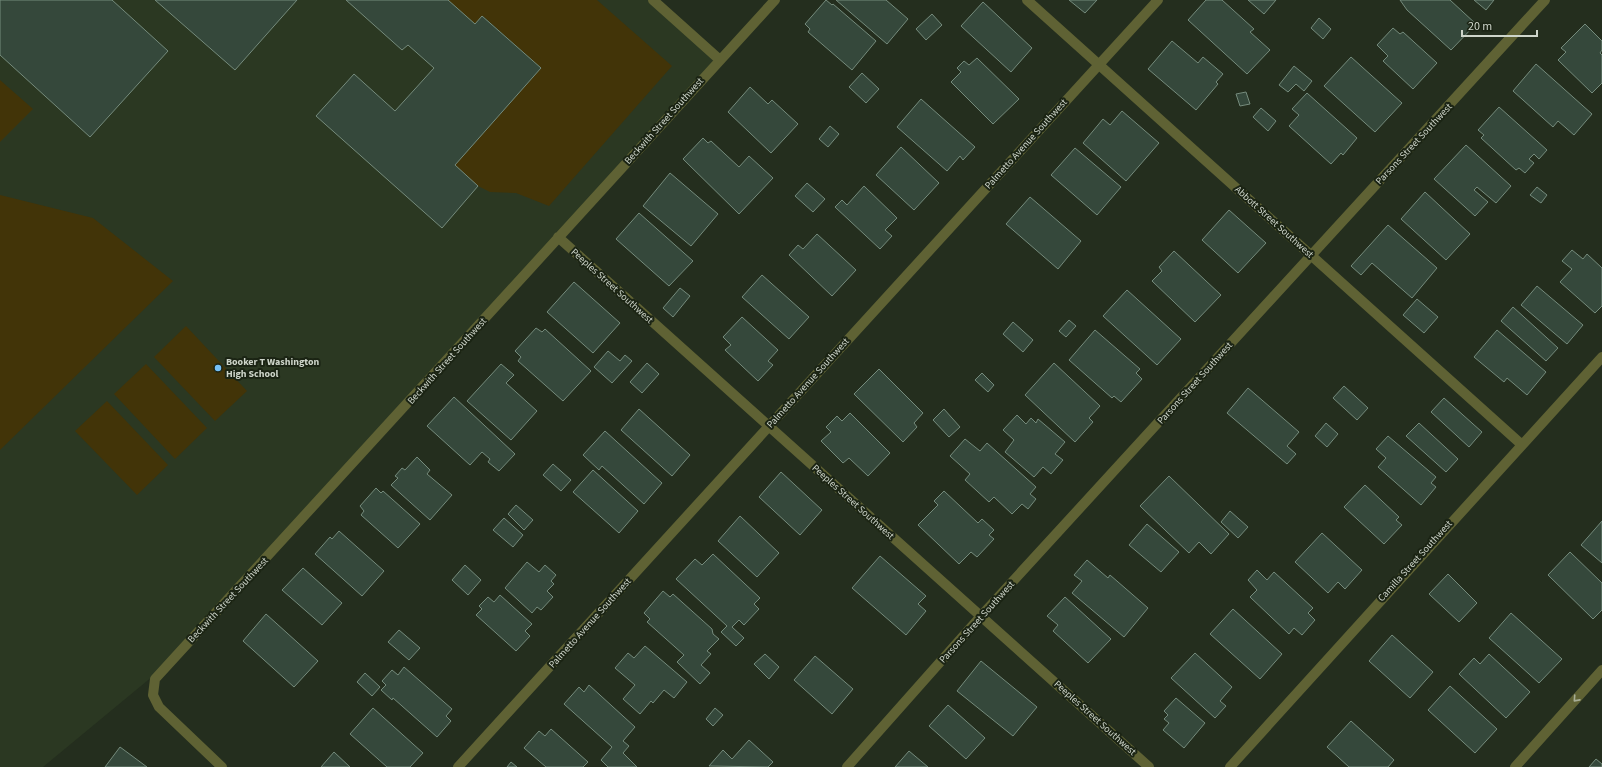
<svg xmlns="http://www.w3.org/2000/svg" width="1602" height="767" font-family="'Source Sans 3',sans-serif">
	<rect width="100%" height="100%" fill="#242e1e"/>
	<!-- built -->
	<path fill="#2b3822" d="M0,0H653L720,60L153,676L43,767H0Z"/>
	<!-- green -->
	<path fill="#423408" d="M448,0H597L672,66L549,206L516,193L490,192L478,186L455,165L541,68L483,16L475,24Z
		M0,80L33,109L0,142Z
		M0,195L93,218L173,281L0,450Z
		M186,326L247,391L215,421L154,357Z
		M146,364L207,428L175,459L114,394Z
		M107,401L168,465L137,495L75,431Z"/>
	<!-- building -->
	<path fill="#35483b" stroke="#758b7c" d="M0,0H112L168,51L90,137L0,55Z
		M155,0H297L235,70Z
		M346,0H448L475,24L482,16L541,68L455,165L478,186L442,228L316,116L354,74L395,111L434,68L408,45L402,50Z
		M826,0L832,5L833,4L876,41L852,70L808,32L810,29L805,24Z
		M836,0H886L908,19L887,44Z
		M1069,0H1097L1085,13Z
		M1206,0H1222L1254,29L1250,32L1270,50L1247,74L1188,20Z
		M1248,0H1276L1264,14Z
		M1400,0H1450L1476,24L1451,50L1407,10Z
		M1474,0H1494L1486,10Z
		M983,2L1032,48L1011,72L961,26Z
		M932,14L942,25L926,40L916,29Z
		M1319,18L1331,29L1323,39L1311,28Z
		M1585,24L1602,41V50L1600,53L1602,55V83L1592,93L1558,60L1566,52L1561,48Z
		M1393,28L1400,34L1403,32L1437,63L1413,89L1383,61L1388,56L1377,45Z
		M1172,41L1198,63L1203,57L1223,74L1216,82L1218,84L1196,110L1148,69Z
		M1351,57L1402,103L1375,132L1324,86Z
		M977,58L1019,99L993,124L951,82L961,72L957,68L964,61L969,65Z
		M1536,64L1592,114L1574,135L1558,121L1553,127L1513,91Z
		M1294,66L1312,81L1304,91L1296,84L1288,92L1279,85Z
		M862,73L879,89L866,103L849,87Z
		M750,87L768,104L772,100L798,124L771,153L728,112Z
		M1246,92L1250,104L1240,106L1236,94Z
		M1307,93L1357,138L1343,155L1341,153L1331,164L1289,126L1299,115L1292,109Z
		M921,99L975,147L963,160L960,156L947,171L897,127Z
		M1499,107L1547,150L1539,159L1534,154L1529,159L1534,163L1525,173L1519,168L1516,170L1481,138L1484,135L1478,130Z
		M1261,108L1276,121L1268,131L1253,117Z
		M1122,111L1159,143L1126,181L1083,143L1103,119L1110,125Z
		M830,126L839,134L828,147L819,139Z
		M703,138L708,143L711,141L739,167L749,156L773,178L739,214L683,159Z
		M1466,145L1511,186L1496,203L1477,187L1474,190L1488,202L1475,216L1434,179Z
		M901,147L939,183L914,210L876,175Z
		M1075,148L1121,187L1097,215L1051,175Z
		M670,173L718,214L691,246L643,206Z
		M807,183L825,199L813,212L795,196Z
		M864,186L897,218L885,230L892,236L880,249L835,207L842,200L847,205Z
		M1537,187L1547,195L1541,203L1530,195Z
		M1425,192L1470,234L1446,260L1401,219Z
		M1030,197L1081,241L1058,269L1006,224Z
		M1229,210L1266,243L1238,273L1202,240Z
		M639,213L693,261L669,286L616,239Z
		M1388,225L1437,268L1412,298L1372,263L1361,275L1351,266Z
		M817,234L856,270L832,296L789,255L798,245L803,249Z
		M1572,250L1583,259L1587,254L1602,268V306L1595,313L1560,282L1572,269L1562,261Z
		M1174,251L1221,295L1195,322L1152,281L1162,271L1159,267Z
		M762,275L809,317L789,339L742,297Z
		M574,282L620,323L593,353L547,312Z
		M1537,286L1583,325L1567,344L1521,305Z
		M680,288L690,296L673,317L663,308Z
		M1127,290L1181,339L1157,365L1103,316Z
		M1417,299L1438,317L1424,333L1403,315Z
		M1513,307L1558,348L1546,361L1501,321Z
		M742,317L778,350L768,361L773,365L758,381L725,350L731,345L723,337Z
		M1069,320L1076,326L1066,337L1059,331Z
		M1013,322L1033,340L1023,352L1003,334Z
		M536,328L542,332L545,329L591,371L563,401L518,361L521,357L515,351Z
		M1095,330L1140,369L1136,373L1142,379L1121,402L1114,396L1112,398L1069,360Z
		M1497,330L1546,372L1527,395L1507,378L1504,382L1474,357Z
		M608,351L620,361L625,355L632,361L612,383L594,367Z
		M647,363L659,374L642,393L630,382Z
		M1054,363L1100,406L1089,418L1093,422L1075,442L1025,395Z
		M501,364L514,375L506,383L537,411L511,440L467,401Z
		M879,369L923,413L914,423L917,427L903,442L854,394Z
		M982,373L994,385L988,392L975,380Z
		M1344,386L1368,408L1357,420L1333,398Z
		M1248,388L1299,432L1287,446L1296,454L1287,464L1227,413Z
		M454,397L515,454L499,471L488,462L490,459L482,452L470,465L427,426Z
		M1444,398L1482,432L1469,447L1431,412Z
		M639,409L690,455L672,476L621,430Z
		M944,409L960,427L949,437L933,420Z
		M850,413L890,453L868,476L849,458L843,463L821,441L831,432L826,427L837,416L842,421Z
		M1017,415L1026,424L1031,418L1036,423L1038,419L1065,442L1055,454L1063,460L1051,474L1043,467L1034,477L1005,452L1014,440L1003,430Z
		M1326,423L1338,434L1327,447L1315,436Z
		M1419,423L1458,459L1446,472L1406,436Z
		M605,431L662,483L644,504L602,466L599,470L583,455Z
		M1388,436L1436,477L1431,483L1436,487L1421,505L1378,467L1386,458L1376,449Z
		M965,439L980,451L987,443L1036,487L1030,494L1036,499L1028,509L1022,504L1012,514L994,497L989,502L965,480L970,474L950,456Z
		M417,457L430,470L427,474L452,495L430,520L391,485L398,478L395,476L402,468L405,470Z
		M553,464L571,480L561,491L543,475Z
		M593,470L638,511L619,533L573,492Z
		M781,472L822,510L800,535L759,497Z
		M1169,476L1229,534L1211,554L1199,542L1189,553L1140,506Z
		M1365,485L1399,517L1396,520L1402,525L1384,544L1344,507Z
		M376,488L381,493L383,491L420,524L398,548L361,515L364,511L360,506Z
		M944,491L978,523L982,519L994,530L989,535L994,539L977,557L971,552L959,564L918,525L938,505L934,501Z
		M516,505L533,520L524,530L508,514Z
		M1230,511L1248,527L1238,538L1221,522Z
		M740,516L779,553L757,577L718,541Z
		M504,518L523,535L513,547L493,530Z
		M1602,521V563L1581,545Z
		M1147,524L1179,552L1161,572L1129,545Z
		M339,531L384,571L362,596L315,554L330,537L332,539Z
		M1322,533L1362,570L1345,589L1338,582L1328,593L1295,562Z
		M1570,552L1602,583V610L1593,619L1548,575Z
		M713,554L760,598L754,604L759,609L744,625L739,620L732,627L744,638L736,646L721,632L727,626L676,579L695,559L702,565Z
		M880,556L926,596L918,604L926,611L906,635L852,588Z
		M1087,560L1108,578L1110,575L1148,608L1124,637L1072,593L1082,581L1074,575Z
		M527,562L539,572L545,565L556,575L551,581L554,584L547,591L553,597L541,610L537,607L532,613L505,588Z
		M465,565L481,580L468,595L452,580Z
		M303,568L342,603L322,625L282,590Z
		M1257,570L1267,580L1274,572L1313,608L1308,613L1315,620L1302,635L1294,628L1289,634L1250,597L1257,590L1248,580Z
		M1448,574L1477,603L1459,622L1429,594Z
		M663,591L670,597L673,594L712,629L713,634L719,639L707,651L711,654L701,665L710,673L700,684L677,662L684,655L647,622L650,619L644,613Z
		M500,595L532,624L525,631L530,636L516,651L476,615L482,609L479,606L488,597L494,602Z
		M1065,597L1111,639L1088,663L1053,631L1058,625L1047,616Z
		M1233,609L1282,654L1260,679L1210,634Z
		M1511,613L1562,659L1539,683L1489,638Z
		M266,614L318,661L294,687L243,641Z
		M399,630L420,648L409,660L388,642Z
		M1392,635L1433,672L1410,698L1369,661Z
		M645,646L687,682L674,698L664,690L653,703L651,701L640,714L623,699L635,685L615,668L628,653L634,658Z
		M1195,653L1232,687L1220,701L1226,706L1215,718L1171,678Z
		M765,654L779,667L769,679L754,664Z
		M1489,654L1530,692L1506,718L1459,674L1474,658L1480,664Z
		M815,656L853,689L832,714L794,680Z
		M981,661L1037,707L1013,736L957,691Z
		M404,667L452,709L446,716L451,721L437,737L393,698L392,700L381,690L386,685L382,681L392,670L398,675Z
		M365,673L380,687L372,696L357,682Z
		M589,685L635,727L623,741L629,746L623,753L637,767H608L601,760L612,747L564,704L579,687L584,692Z
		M1450,686L1497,729L1475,753L1428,710Z
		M1176,698L1205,723L1184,748L1163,730L1169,723L1164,719L1168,715L1164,711Z
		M948,705L985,738L966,759L929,726Z
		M373,708L423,753L410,767H387L350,734Z
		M715,708L723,715L713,726L706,719Z
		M1351,721L1394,760L1388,767H1349L1327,747Z
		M551,729L588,762L583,767H546L524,748L539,731L545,736Z
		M749,740L773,762L768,767L709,766L723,750L732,759Z
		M120,747L147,767H105Z
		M909,751L928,767H895Z
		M334,752L350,767H321Z
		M1596,759L1602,764V767H1589Z
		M511,762L517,767H507Z"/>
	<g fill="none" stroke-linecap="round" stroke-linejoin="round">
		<!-- street -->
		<path stroke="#5f6234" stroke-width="10" d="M653,0L720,60
			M1027,0L1521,444
			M558,237L1149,767
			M222,767L159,707L153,695L155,679C363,454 568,226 775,0
			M458,767L1158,0
			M847,767L981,616L1545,0
			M1230,767L1602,357
			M1515,767L1602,670"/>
	</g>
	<!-- one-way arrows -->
	<defs><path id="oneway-chevron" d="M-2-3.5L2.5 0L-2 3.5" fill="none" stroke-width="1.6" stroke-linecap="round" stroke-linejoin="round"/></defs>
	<use stroke="#a7ad96" href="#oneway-chevron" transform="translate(1576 699) rotate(132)"/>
	<!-- markers -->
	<circle fill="#75c0f6" stroke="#1b2414" stroke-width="1.5" cx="218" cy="368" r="4"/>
	<g text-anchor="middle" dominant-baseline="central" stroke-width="4" stroke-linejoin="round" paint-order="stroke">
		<!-- street labels -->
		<g font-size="10" fill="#ced5ca" stroke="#1b2414">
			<text transform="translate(664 121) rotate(-48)">Beckwith Street Southwest</text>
			<text transform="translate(1026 144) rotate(-48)">Palmetto Avenue Southwest</text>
			<text transform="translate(1414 144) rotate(-47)">Parsons Street Southwest</text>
			<text transform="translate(1274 222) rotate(42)">Abbott Street Southwest</text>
			<text transform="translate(612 286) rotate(42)">Peeples Street Southwest</text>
			<text transform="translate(447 361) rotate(-48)">Beckwith Street Southwest</text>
			<text transform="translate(808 383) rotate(-48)">Palmetto Avenue Southwest</text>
			<text transform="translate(1195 383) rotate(-48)">Parsons Street Southwest</text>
			<text transform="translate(853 502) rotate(42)">Peeples Street Southwest</text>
			<text transform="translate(1415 561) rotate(-48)">Camilla Street Southwest</text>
			<text transform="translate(228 600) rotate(-47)">Beckwith Street Southwest</text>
			<text transform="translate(977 622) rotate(-48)">Parsons Street Southwest</text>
			<text transform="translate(590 623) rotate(-48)">Palmetto Avenue Southwest</text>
			<text transform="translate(1095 718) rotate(42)">Peeples Street Southwest</text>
		</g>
		<!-- poi labels -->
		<g font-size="10" font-weight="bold" fill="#ced5ca" stroke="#1b2414" text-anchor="start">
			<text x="226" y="362">Booker T Washington<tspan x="226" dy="12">High School</tspan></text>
		</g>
	</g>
	<!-- scale -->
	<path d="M1462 30v6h75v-6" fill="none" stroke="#ced5ca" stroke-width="2"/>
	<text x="1468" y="30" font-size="12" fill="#ced5ca" stroke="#1b2414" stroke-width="3" paint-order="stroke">20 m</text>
</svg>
